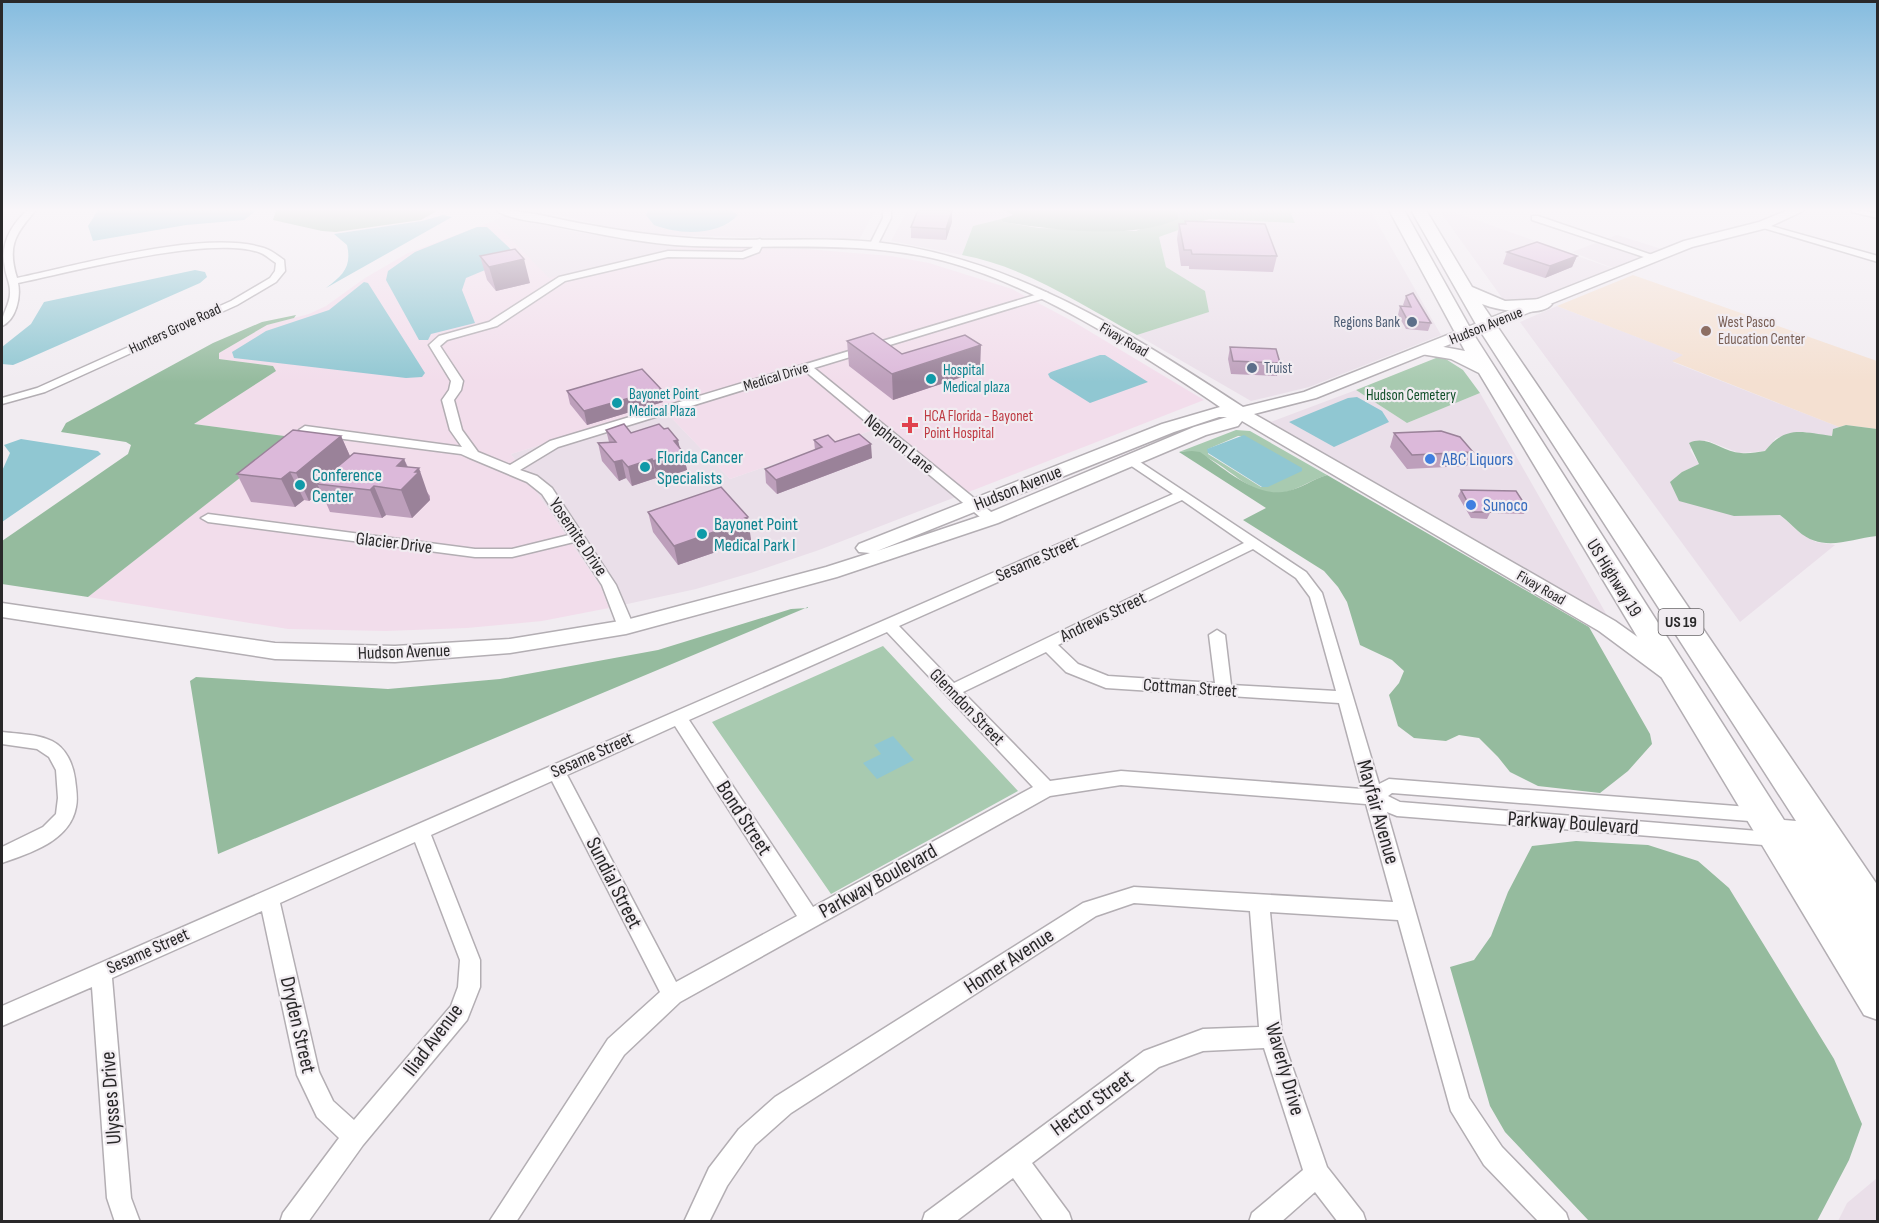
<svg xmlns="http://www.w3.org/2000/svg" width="1879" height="1223" font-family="'Sofia Sans Condensed',sans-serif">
	<rect width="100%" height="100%" fill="#f1ecf1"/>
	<!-- built -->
	<path fill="#eadfe9" d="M538,210H648L646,212L661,228L690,232L721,227L732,222L738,215L731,210H875L859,240L665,235L626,231Z
		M901,210H1004L1014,215L973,226L962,255L891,241L905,215Z
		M1289,210H1370L1441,335L1309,387L1251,401L1137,335L1208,312L1205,291L1166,267L1159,237L1209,219L1294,223Z
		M1439,210H1448L1614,269L1542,297L1523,303L1505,302Z
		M505,215L571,231L680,247L549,279L493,221Z
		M1617,235L1665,250L1618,270L1572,252Z
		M1557,306L1684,355L1673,362L1839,427L1833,429L1832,436L1802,432L1776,438L1766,451L1739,453L1706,440L1690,450L1699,464L1682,472L1760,514L1780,515L1799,532L1816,542L1835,545L1740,622L1520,322Z
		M1356,390L1407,423L1480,393L1612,624L1511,561L1268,423Z
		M662,408L730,479L885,426L966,493L819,550L754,572L696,589L609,608L601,587L511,454Z
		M1877,1178V1221H1838L1847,1203Z"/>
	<!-- education -->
	<path fill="#f4e0d1" d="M1633,275L1877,361V429L1846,425L1839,427L1672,361L1683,355L1557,306Z"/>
	<!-- medical -->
	<path fill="#f2ddeb" d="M493,221L549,278L680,247L806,249L891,256L929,263L1012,289L1074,322L1204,400L966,493L885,426L730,479L662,408L511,454L601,587L609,608L542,621L467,628L386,631L288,629L88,597L291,437L194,424L273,366L219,359V353L267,325L309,314L326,306L365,278L408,253Z"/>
	<!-- green -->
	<path fill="#a8cab0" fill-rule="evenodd" d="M1172,210H1289L1295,223L1209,219L1159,237L1166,267L1205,291L1209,312L1137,335C1082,305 1024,266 962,255L973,226L1001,219L1003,222L1039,228L1136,231L1178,212Z
		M1441,356L1463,370L1480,393L1407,423L1356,390Z
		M1236,430L1250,431L1327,475C1310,480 1293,494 1275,493C1238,492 1218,448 1179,452ZM1238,436H1244L1268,487H1261L1208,454V449Z
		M883,646L1018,791L831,894L712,722Z"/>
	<!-- forest -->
	<path fill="#95bb9e" d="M276,210H436L437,211L421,220L336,232L322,231L273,220Z
		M1004,210H1172L1178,212V219C1133,240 1052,230 1003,222L1001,219L1013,215Z
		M296,315L294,318L267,325L219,353V359L273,366L276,371L194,424L292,437L88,597L2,584V541L128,454L131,445L126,442L61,432L66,423L213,343L262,322Z
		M1846,425L1877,429V536C1849,539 1823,553 1798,531C1792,526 1787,520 1780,515L1734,516L1679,501L1670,482L1682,472L1699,464L1689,443C1707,434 1722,452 1741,453C1749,454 1757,452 1765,451C1786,425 1801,432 1832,436L1833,429Z
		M1192,451L1200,452C1225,469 1257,499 1288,491C1302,488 1313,479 1327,475L1589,627L1650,734L1652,744L1628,771L1600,793L1538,786L1510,772L1498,757L1479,738L1459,735L1446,741L1414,738L1398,726L1389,695L1399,683L1404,671L1392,660L1360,645L1347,602L1338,587L1324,571L1243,520L1266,508L1179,452Z
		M808,608V607L218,854L190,681L196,677L388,689L500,679L658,650L791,609Z
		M1576,841L1648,845L1698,861L1729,888L1834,1059L1862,1124L1849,1160L1817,1221H1589L1505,1132L1490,1106L1450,967L1474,960L1491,936L1508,892L1532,846Z"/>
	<!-- water -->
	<path fill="#90c7d2" d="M98,210H257L244,220L186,225L93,241L88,226Z
		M648,210H731L738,215C719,236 679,235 654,225L646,215Z
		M443,215L452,217L326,288C343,275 352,267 347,245L334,234L422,221Z
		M477,227H487L518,256L466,278L462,290L475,323L431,334L428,340H419L386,280L388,271L415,252Z
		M195,270L205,272L207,277L200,283L25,360L13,365L2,364V347L31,324L44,302Z
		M364,282L368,283L425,373L422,377L406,378L234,358L232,352L266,331L329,310Z
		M1100,355H1105L1148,382L1090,403L1050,378L1048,374L1051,372Z
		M1357,397L1382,411L1389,422L1334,447L1289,422L1348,398Z
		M1244,435L1302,468V471L1268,487H1262L1208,453L1207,449Z
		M21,439L98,451L101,454L2,522V471L10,453L4,445Z
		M893,736L914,760L877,779L863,763L881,754L874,745Z"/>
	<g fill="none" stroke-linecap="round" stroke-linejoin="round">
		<defs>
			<path id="street" d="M27,210H36C15,234 7,246 17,278C79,265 205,229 264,248C271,250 278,256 284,260L285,271L276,282L237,305L45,392L2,404V398L37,388L231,301L270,278L275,271L276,263C271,260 266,255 261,253C213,234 72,272 18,283C21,297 16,320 2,326C1,314 11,304 10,291C10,283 6,276 5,268C0,244 10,227 27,210Z
				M883,210H891V218L876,248H870L869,246L883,218Z
				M1851,210L1878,213V218L1852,212Z
				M1532,216H1538L1661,258L1653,260L1532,220Z
				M1760,223L1878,256V262L1760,227Z
				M760,239L764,242L759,252L743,258L668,257L565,281L497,326L447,340L440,346L463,381L461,390L454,400L462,430L478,452L510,465L550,441L1045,292L1048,293V297L814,368L996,516L998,519L996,522H986L805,371L558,447L520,470L537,476L552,488L616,585L634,627L626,632L618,627L602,585L574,542L512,557H475L208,522L201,518L208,514L475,549H512L569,535L542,494L527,482L470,458L461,454L305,434L299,430L305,426L462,447L450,430L442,400L449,390L451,381L429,345L439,336L489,322L559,277L668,251L742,252L752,248L757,240Z
				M1131,456L1306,572L1322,593L1379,784L1389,779L1762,808L1768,810L1771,815L1768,820L1762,822L1392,793L1388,796L1400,802L1783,833L1785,838L1783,843L1776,846L1397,816L1387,812L1469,1098L1502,1147L1566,1213L1569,1222H1539L1484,1165L1451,1111L1398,920L1270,912L1282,1037L1327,1167L1363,1213L1366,1222H1338L1315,1192L1281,1222H1249L1252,1213L1303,1170L1264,1048L1203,1051L1159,1067L1032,1163L1069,1213L1072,1222H1044L1013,1178L955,1222H922L925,1213L1144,1051L1203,1029L1259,1027L1250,911L1134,903L1096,916L791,1113L755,1145L727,1186L709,1222H684L709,1168L739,1129L775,1097L1083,903L1134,887L1393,902L1366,804L1121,785L1050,796L680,1002L624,1055L516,1222H489L608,1039L660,992L552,781L431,835L480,960V987L467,1020L363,1145L308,1222H280L283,1213L339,1138L317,1117L297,1075L262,911L112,978L131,1198L140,1222H115L107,1198L92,987L2,1026V1006L1173,494L1127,463V457ZM1182,500L1244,543L954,683L899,626ZM1253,549L1296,578L1310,597L1336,691L1231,685L1225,635L1217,630L1209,635L1215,683L1108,676L1078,664L1058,645ZM887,632L1033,787L813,907L689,720ZM1046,652L1066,672L1106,688L1339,703L1362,789L1121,771L1050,781L963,692ZM675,726L797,916L676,982L567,775ZM415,842L460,960L458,987L451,1006L354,1120L333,1101L319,1072L280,903Z
				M2,732C19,734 37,734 52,741C66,748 73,764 75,779C76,788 78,798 76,807C70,841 30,853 2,863V847L43,827L56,814L58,798L56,770L49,757L37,749L2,744Z"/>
			<path id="secondary" d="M496,210C529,210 558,220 590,225C622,231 656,236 689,238C750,243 813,236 875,242C1012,257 1130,333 1243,407L1304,392L1684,241L1759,222L1788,210H1805L1767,228L1692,247L1316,398L1254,414L1615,621L1677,665L1680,671L1677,677L1669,679L1661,677L1599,631L1242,421L1238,426L1206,435L998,523L837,577L626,634L510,653L395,662L275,659L2,617V603L275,643L395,646L510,639L626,620L826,567L870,553L859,552L856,548L859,544L1162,424L1220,407C1138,351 1029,280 932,258C854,241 771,249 692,246C646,244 598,234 553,225C537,221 509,220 496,210ZM1219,417H1227L1194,427L984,515L877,551L1174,432Z"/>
			<path id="highway" d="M1389,210H1404L1474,335L1784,820L1796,821L1477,326L1411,210H1426L1472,287L1505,301L1543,299L1552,304C1541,318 1496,310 1482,304L1878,886V1020L1864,1015L1479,373L1451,359L1421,354L1418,350L1428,344L1465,351Z"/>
		</defs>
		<!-- street casing -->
		<use href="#street" stroke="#b3aeb3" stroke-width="3"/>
		<!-- secondary casing -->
		<use href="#secondary" stroke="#b3aeb3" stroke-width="3"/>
		<!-- highway casing -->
		<use href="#highway" stroke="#b3aeb3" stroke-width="3"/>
		<!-- street -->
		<use href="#street" fill="#fff" fill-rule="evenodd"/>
		<!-- secondary -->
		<use href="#secondary" fill="#fff" fill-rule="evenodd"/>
		<!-- highway -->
		<use href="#highway" fill="#fff" fill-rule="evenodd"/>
	</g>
	<!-- wall -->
	<path fill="#bd9fbb" d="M1185,221L1277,256L1273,272L1189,269V266H1181L1177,239L1179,224H1185Z
		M952,222L946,240L911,238V227Z
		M1507,252L1577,256L1572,267L1545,278L1503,264Z
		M480,256L530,283L496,291L487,280Z
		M1406,296L1431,323L1428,331L1406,329L1398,315L1400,306H1404L1403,305Z
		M847,341L902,354L980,371L893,400L849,366Z
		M1230,347L1280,363L1277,376L1231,374L1228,359Z
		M661,389L663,402L587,425L570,404L567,391Z
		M606,430L631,433L680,448L683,452L687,470L657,480L656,478L632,486L626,478L619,481L602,461L598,443L609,442Z
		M1394,433L1473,452L1467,466L1407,469L1390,447Z
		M341,436L350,456L404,459L408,467L430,496V500L412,518L386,515L382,518L330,512L321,491L309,501L304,500L295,507L251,502L237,474Z
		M814,440L835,442L872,458L777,494L766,483L765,469L815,450Z
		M1461,490L1527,508L1524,514L1490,513L1487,519L1471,518L1458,496Z
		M648,512L751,536H750L751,540L678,565L653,532Z"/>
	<!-- shaded-wall -->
	<path fill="#9a8299" d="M952,211V222L946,240V229Z
		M1577,256L1572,267L1545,278L1550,266Z
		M524,259L530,283L496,291L489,267Z
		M981,345L980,371L893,400L892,374Z
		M661,389L663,402L587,425L584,411Z
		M341,436L353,463L317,484L321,491L309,501L296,473Z
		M678,440L681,453L683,452L687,470L657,480L653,461L674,441Z
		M871,444L872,458L777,494L776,480Z
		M404,459L412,479L415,472L419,468L430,500L412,518L401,490L397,466Z
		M652,459L656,478L632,486L628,467Z
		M622,460L626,478L619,481L614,462Z
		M290,472L304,500L295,507L281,479Z
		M374,486L386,515L382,518L370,490Z
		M748,517L751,540L678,565L674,546Z"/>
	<!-- building -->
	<path fill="#dcb9da" stroke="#9a8299" stroke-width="1.5" d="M918,210H943L952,211L946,229L911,227Z
		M1185,221L1265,224L1277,256L1192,254L1191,250H1184L1179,224H1186Z
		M1537,242L1577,256L1550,266L1507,252Z
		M515,249L524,259L489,267L480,256Z
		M1413,293L1431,323L1408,321L1400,306L1411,307L1406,296Z
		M873,333L902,354L965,335L981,345L892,374L847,341Z
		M1230,347L1276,349L1280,363L1233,361Z
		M642,369L661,389L584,411L567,391Z
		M624,424L631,433L659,424L664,429L668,428L678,440L674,441L683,452L653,461L652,459L628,467L622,460L614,462L598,443L616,442L606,430Z
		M293,430L341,436L296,473L290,472L281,479L237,474Z
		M1441,431L1460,437L1473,452L1412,455L1394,433Z
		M859,434L871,444L776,480L765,469L822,447L814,440L828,435L835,442Z
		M354,453L404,459L397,466L419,468L415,472H419L401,490L374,486L370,490L317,484Z
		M721,487L748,517L745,518L748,520L674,546L648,512Z
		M1461,490L1516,491L1527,508L1486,506L1490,512H1473Z"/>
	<!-- sky -->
	<linearGradient id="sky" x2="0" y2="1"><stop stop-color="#85bcdf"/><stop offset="0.55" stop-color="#f9f6f9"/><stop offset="1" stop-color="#f9f6f9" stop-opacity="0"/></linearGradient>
	<rect width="1879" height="382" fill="url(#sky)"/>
	<!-- markers -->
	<g fill="#5c6f8a" stroke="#f1ecf1" stroke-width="2">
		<circle cx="1412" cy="322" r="6"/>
		<circle cx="1252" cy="368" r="6"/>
	</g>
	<circle fill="#8d6e63" stroke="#f1ecf1" stroke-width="2" cx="1706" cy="331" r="6"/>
	<g fill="#0f9aa8" stroke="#f1ecf1" stroke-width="2">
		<circle cx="931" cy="379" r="6"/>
		<circle cx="617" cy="403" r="6"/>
		<circle cx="645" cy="467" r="6"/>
		<circle cx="300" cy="485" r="6"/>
		<circle cx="702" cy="534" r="6"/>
	</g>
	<path fill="#e0444e" stroke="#f1ecf1" stroke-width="2" d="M907 416h6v6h6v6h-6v6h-6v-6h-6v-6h6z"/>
	<g fill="#3f7fe0" stroke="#f1ecf1" stroke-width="2">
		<circle cx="1430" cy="459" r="6"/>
		<circle cx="1471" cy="505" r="6"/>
	</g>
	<g text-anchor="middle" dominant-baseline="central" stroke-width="4.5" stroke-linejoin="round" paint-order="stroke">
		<!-- far-service labels -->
		<g font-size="15" fill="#4e5e75" stroke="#f1ecf1" text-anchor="end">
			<text x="1400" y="322">Regions Bank</text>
			<text x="1264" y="368" text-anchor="start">Truist</text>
		</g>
		<!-- far-education labels -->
		<g font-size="15" fill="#785e54" stroke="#f1ecf1" text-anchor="start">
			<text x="1718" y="322">West Pasco<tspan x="1718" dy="17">Education Center</tspan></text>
		</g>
		<!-- far-street labels -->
		<g font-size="15" fill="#292829" stroke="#f1ecf1">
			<text transform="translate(1486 326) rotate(-22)">Hudson Avenue</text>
			<text transform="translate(175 329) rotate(-25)">Hunters Grove Road</text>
			<text transform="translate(1124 340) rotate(30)">Fivay Road</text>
			<text transform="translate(776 377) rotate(-17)">Medical Drive</text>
			<text transform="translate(1541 588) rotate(30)">Fivay Road</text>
		</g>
		<!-- far-culture labels -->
		<g font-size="15" fill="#0d838f" stroke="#f1ecf1" text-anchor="start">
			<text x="943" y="370">Hospital<tspan x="943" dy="17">Medical plaza</tspan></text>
			<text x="629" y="394">Bayonet Point<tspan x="629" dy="17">Medical Plaza</tspan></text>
		</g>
		<!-- far-park labels -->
		<g font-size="15" fill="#114f29" stroke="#f1ecf1">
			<text x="1411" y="395">Hudson Cemetery</text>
		</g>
		<!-- far-health labels -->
		<g font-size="15" fill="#be3a42" stroke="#f1ecf1" text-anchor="start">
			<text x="924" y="416">HCA Florida - Bayonet<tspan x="924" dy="17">Point Hospital</tspan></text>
		</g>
		<!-- shield labels -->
		<rect fill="#f1ecf1" stroke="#656365" stroke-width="1.5" x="1658.5" y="609" width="45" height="26" rx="4.5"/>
		<g font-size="16" font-weight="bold" fill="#292829">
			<text x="1681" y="622">US 19</text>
		</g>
		<!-- street labels -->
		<g font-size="18" fill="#292829" stroke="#f1ecf1">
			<text transform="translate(899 444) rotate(39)">Nephron Lane</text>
			<text transform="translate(1018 488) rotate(-22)">Hudson Avenue</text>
			<text transform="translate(578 537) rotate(56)">Yosemite Drive</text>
			<text transform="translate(394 543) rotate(7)">Glacier Drive</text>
			<text transform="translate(1037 559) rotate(-24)">Sesame Street</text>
			<text transform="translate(1614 578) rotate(58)">US Highway 19</text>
			<text transform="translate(1103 617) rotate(-26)">Andrews Street</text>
			<text transform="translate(404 652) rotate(-2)">Hudson Avenue</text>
			<text transform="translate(1190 688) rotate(4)">Cottman Street</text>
			<text transform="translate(967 707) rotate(46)">Glenndon Street</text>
			<text transform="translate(592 755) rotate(-24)">Sesame Street</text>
			<text transform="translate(148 951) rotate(-24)">Sesame Street</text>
		</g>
		<!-- culture labels -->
		<g font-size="18" fill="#0d838f" stroke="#f1ecf1" text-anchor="start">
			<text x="657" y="457">Florida Cancer<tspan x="657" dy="21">Specialists</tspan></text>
			<text x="312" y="475">Conference<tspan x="312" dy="21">Center</tspan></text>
			<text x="714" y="524">Bayonet Point<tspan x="714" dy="21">Medical Park I</tspan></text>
		</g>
		<!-- shop labels -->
		<g font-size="18" fill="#366cbe" stroke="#f1ecf1" text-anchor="start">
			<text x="1442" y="459">ABC Liquors</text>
			<text x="1483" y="505">Sunoco</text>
		</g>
		<!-- near-street labels -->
		<g font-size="21" fill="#292829" stroke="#f1ecf1">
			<text transform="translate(1378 812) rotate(74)">Mayfair Avenue</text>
			<text transform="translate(744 818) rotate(57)">Bond Street</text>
			<text transform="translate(1573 823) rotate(4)">Parkway Boulevard</text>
			<text transform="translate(878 881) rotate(-29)">Parkway Boulevard</text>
			<text transform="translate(614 883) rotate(63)">Sundial Street</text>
			<text transform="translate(1009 961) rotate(-33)">Homer Avenue</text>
			<text transform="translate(298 1025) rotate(77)">Dryden Street</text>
			<text transform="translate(433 1040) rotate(-53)">Iliad Avenue</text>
			<text transform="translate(1285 1069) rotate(74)">Waverly Drive</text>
			<text transform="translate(111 1098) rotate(-94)">Ulysses Drive</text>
			<text transform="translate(1092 1103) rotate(-36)">Hector Street</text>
		</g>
	</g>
	<!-- border -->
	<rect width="1879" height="1223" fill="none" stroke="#292829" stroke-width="6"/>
</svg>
